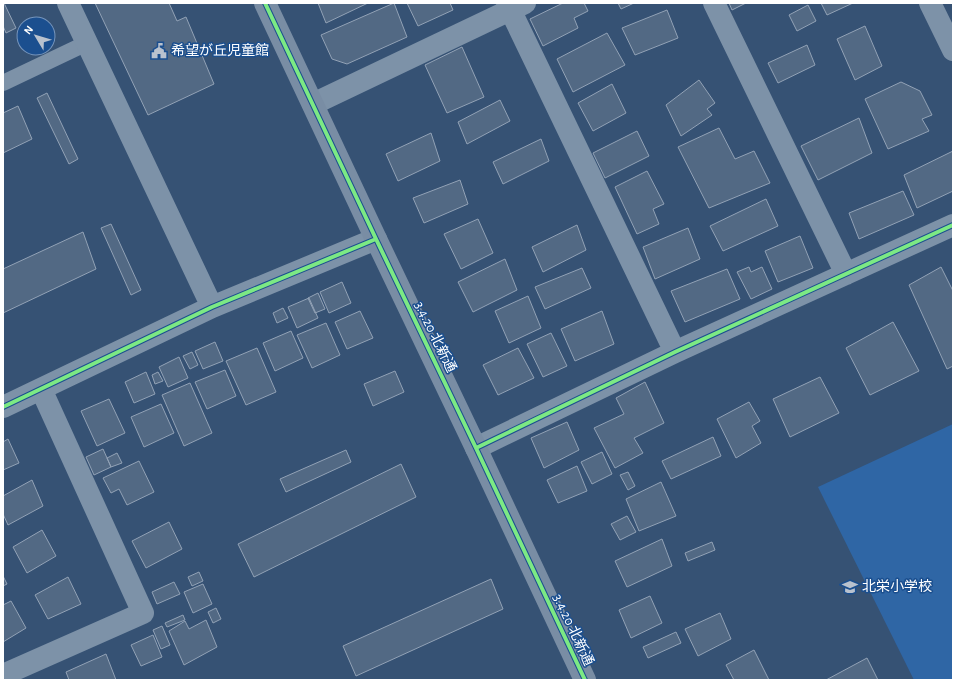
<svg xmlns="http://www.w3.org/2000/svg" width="956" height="683" font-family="'Alegreya Sans','Noto Sans JP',sans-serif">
	<rect width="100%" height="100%" fill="#365274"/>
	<!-- green -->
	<path fill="#2f66a5" d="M953,424V680H914L818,487Z"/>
	<!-- building -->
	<path fill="#526984" stroke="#92a2b6" d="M3,3H4L16,28L6,33L3,26Z
		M95,3H169L177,21L186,17L214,84L148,115Z
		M318,3H368L326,23Z
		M394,3L407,37L347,64L332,59L321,35Z
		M407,3H450L453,10L418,26Z
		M563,3H584L588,11L574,18L578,28L543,46L530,19Z
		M618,3H634L621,9Z
		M729,3H746L732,10Z
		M821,3H853L827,15Z
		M808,5L816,21L797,31L789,15Z
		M667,10L678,38L635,55L622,28Z
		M865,26L882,66L855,80L837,39Z
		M607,33L625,65L573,92L557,59Z
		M807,45L815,65L778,83L768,63Z
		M462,47L484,97L447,113L425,65Z
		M699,80L715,103L707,109L712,115L681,136L666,105Z
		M901,82L920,91L932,115L922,119L929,131L888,149L865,99Z
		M612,84L626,113L593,131L578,103Z
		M47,93L78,159L69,164L37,98Z
		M500,100L510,121L467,144L458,122Z
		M18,106L32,139L3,153V113Z
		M859,118L872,153L818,180L801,146Z
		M719,128L735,159L754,151L770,183L709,208L678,147Z
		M637,131L649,156L605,178L593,153Z
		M431,133L440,161L398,181L386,154Z
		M541,139L549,161L503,184L493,162Z
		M953,151V191L917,208L904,175Z
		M647,171L664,204L653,209L659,224L637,234L615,187Z
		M460,180L468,204L424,223L413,198Z
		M903,191L914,215L859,239L849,213Z
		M766,199L778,226L723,251L710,226Z
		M478,219L493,253L461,269L444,234Z
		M111,224L141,290L131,295L101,228Z
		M577,225L586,250L543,272L532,247Z
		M688,228L700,259L655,279L643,247Z
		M83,232L96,269L3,313V269Z
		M800,236L813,268L778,282L765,251Z
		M505,259L517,290L473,312L458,282Z
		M749,267L751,272L762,267L772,289L751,299L737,272Z
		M941,267L953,291V366L947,369L909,285Z
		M582,268L591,288L545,309L535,287Z
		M727,269L740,299L685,322L671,291Z
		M342,282L351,303L329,313L320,292Z
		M318,293L325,309L315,313L308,298Z
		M528,296L541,328L509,343L495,311Z
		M309,298L318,318L297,328L288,307Z
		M283,308L288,318L277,323L273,313Z
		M360,311L373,338L347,349L335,322Z
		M602,311L614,344L575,361L561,329Z
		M893,322L919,371L870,395L846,348Z
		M326,323L340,355L312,368L297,335Z
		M291,331L303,358L275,371L263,343Z
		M551,333L567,366L543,377L527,344Z
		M215,342L223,361L203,369L195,351Z
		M257,348L276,392L246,405L226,361Z
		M518,348L534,378L498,395L483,365Z
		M192,352L198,365L190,369L183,356Z
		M179,357L188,378L168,387L159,367Z
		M225,370L236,396L207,409L195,382Z
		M395,371L404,392L373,406L364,384Z
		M146,372L155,394L134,403L125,382Z
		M158,372L163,381L155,384L152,375Z
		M820,377L839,413L790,437L773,399Z
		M645,382L664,423L634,438L643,453L615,468L594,428L624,414L616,398Z
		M190,383L212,433L184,446L162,395Z
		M109,399L125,433L97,446L81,411Z
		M749,402L760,421L752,426L761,443L736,458L717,419Z
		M161,404L174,433L144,447L131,417Z
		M567,422L579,450L544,468L531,438Z
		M713,437L721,456L671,479L662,461Z
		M8,439L19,463L3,470V442Z
		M103,449L111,467L94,475L86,457Z
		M346,450L351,462L286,492L280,479Z
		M602,452L612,474L592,484L581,462Z
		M117,453L122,463L111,467L107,458Z
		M139,461L154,492L127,505L119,489L111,493L103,478Z
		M401,464L416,497L254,577L238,544Z
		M577,466L587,491L558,503L547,480Z
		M628,472L635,486L628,490L620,475Z
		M32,480L43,506L8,525L3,514V496Z
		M661,482L676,516L639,531L626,499Z
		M627,516L636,532L620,540L611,524Z
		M169,522L182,549L146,568L132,541Z
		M42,530L56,556L27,573L13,547Z
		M662,539L672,566L627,587L615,561Z
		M712,542L715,550L688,561L685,553Z
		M199,572L203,581L192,586L188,577Z
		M3,576L7,584L3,586Z
		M68,577L81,604L48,619L35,595Z
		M491,579L503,609L356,676L343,646Z
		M174,582L180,594L157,604L152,592Z
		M203,584L212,604L193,613L184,592Z
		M650,596L662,623L631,638L619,610Z
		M11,601L26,628L3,642V605Z
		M216,608L221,619L213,623L208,612Z
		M720,613L731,639L698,656L685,629Z
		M183,615L185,620L167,627L165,623Z
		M206,620L217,647L184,665L169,631L185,621L189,629Z
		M162,626L170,645L161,649L153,630Z
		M676,632L681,643L648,658L643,647Z
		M153,635L162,657L141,666L131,645Z
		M754,650L769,680H734L726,665Z
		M106,654L116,680H69L66,672Z
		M867,658L878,680H826Z"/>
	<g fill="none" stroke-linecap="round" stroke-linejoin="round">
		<!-- lane -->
		<path stroke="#7d92a8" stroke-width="16" d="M3,83L87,43"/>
		<!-- street -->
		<path stroke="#7d92a8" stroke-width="22" d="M68,3L212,307
			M507,3L675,352
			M714,3L846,274
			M930,3L953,50
			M313,104L525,3
			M3,407L212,307L376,239
			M476,448L675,352L953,225
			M3,675L143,613L41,389"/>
		<!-- secondary -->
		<path stroke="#798da4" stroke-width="22" d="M265,3L376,239L476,448L585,680"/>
		<defs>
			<path id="cycleway" d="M265,3L376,239L476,448L585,680
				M3,407L212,307L376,239
				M476,448L675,352L953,225"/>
		</defs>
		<!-- cycleway casing -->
		<use href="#cycleway" stroke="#1b4f8f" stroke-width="6"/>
		<!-- cycleway -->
		<use href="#cycleway" stroke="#7ce984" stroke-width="4"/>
	</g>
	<!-- icons -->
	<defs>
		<symbol id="civic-bare" viewBox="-9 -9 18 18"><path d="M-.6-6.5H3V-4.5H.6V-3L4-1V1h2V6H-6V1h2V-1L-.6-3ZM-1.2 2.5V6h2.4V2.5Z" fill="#b9c2ce" stroke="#1b4f8f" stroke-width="2.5" paint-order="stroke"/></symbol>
		<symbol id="school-bare" viewBox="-9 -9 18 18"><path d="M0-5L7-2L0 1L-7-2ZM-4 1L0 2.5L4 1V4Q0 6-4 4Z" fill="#b9c2ce" stroke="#1b4f8f" stroke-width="2.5" paint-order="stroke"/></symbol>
	</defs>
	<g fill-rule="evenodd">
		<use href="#civic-bare" x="148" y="40" width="22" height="22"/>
		<use href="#school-bare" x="839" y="576" width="22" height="22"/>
	</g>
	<g text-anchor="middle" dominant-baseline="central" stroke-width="3" stroke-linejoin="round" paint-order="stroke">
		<!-- poi labels -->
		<g font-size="14" fill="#fff" stroke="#1b4f8f" text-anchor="start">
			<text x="171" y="51">希望が丘児童館</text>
			<text x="862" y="587">北栄小学校</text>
		</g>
		<!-- street labels -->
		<g font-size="14" fill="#fff" stroke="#1b4f8f">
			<text transform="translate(435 337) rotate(64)">3.4.20 北新通</text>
			<text transform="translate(573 630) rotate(65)">3.4.20 北新通</text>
		</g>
	</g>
	<!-- border -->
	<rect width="956" height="683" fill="none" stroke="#ffffff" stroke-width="8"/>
	<!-- north arrow -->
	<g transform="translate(36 36) rotate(308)"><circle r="19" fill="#1b4f8f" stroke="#7695bc"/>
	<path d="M0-3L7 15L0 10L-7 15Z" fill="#b9c2ce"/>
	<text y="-6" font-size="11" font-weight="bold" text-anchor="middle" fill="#ffffff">N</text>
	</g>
</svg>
